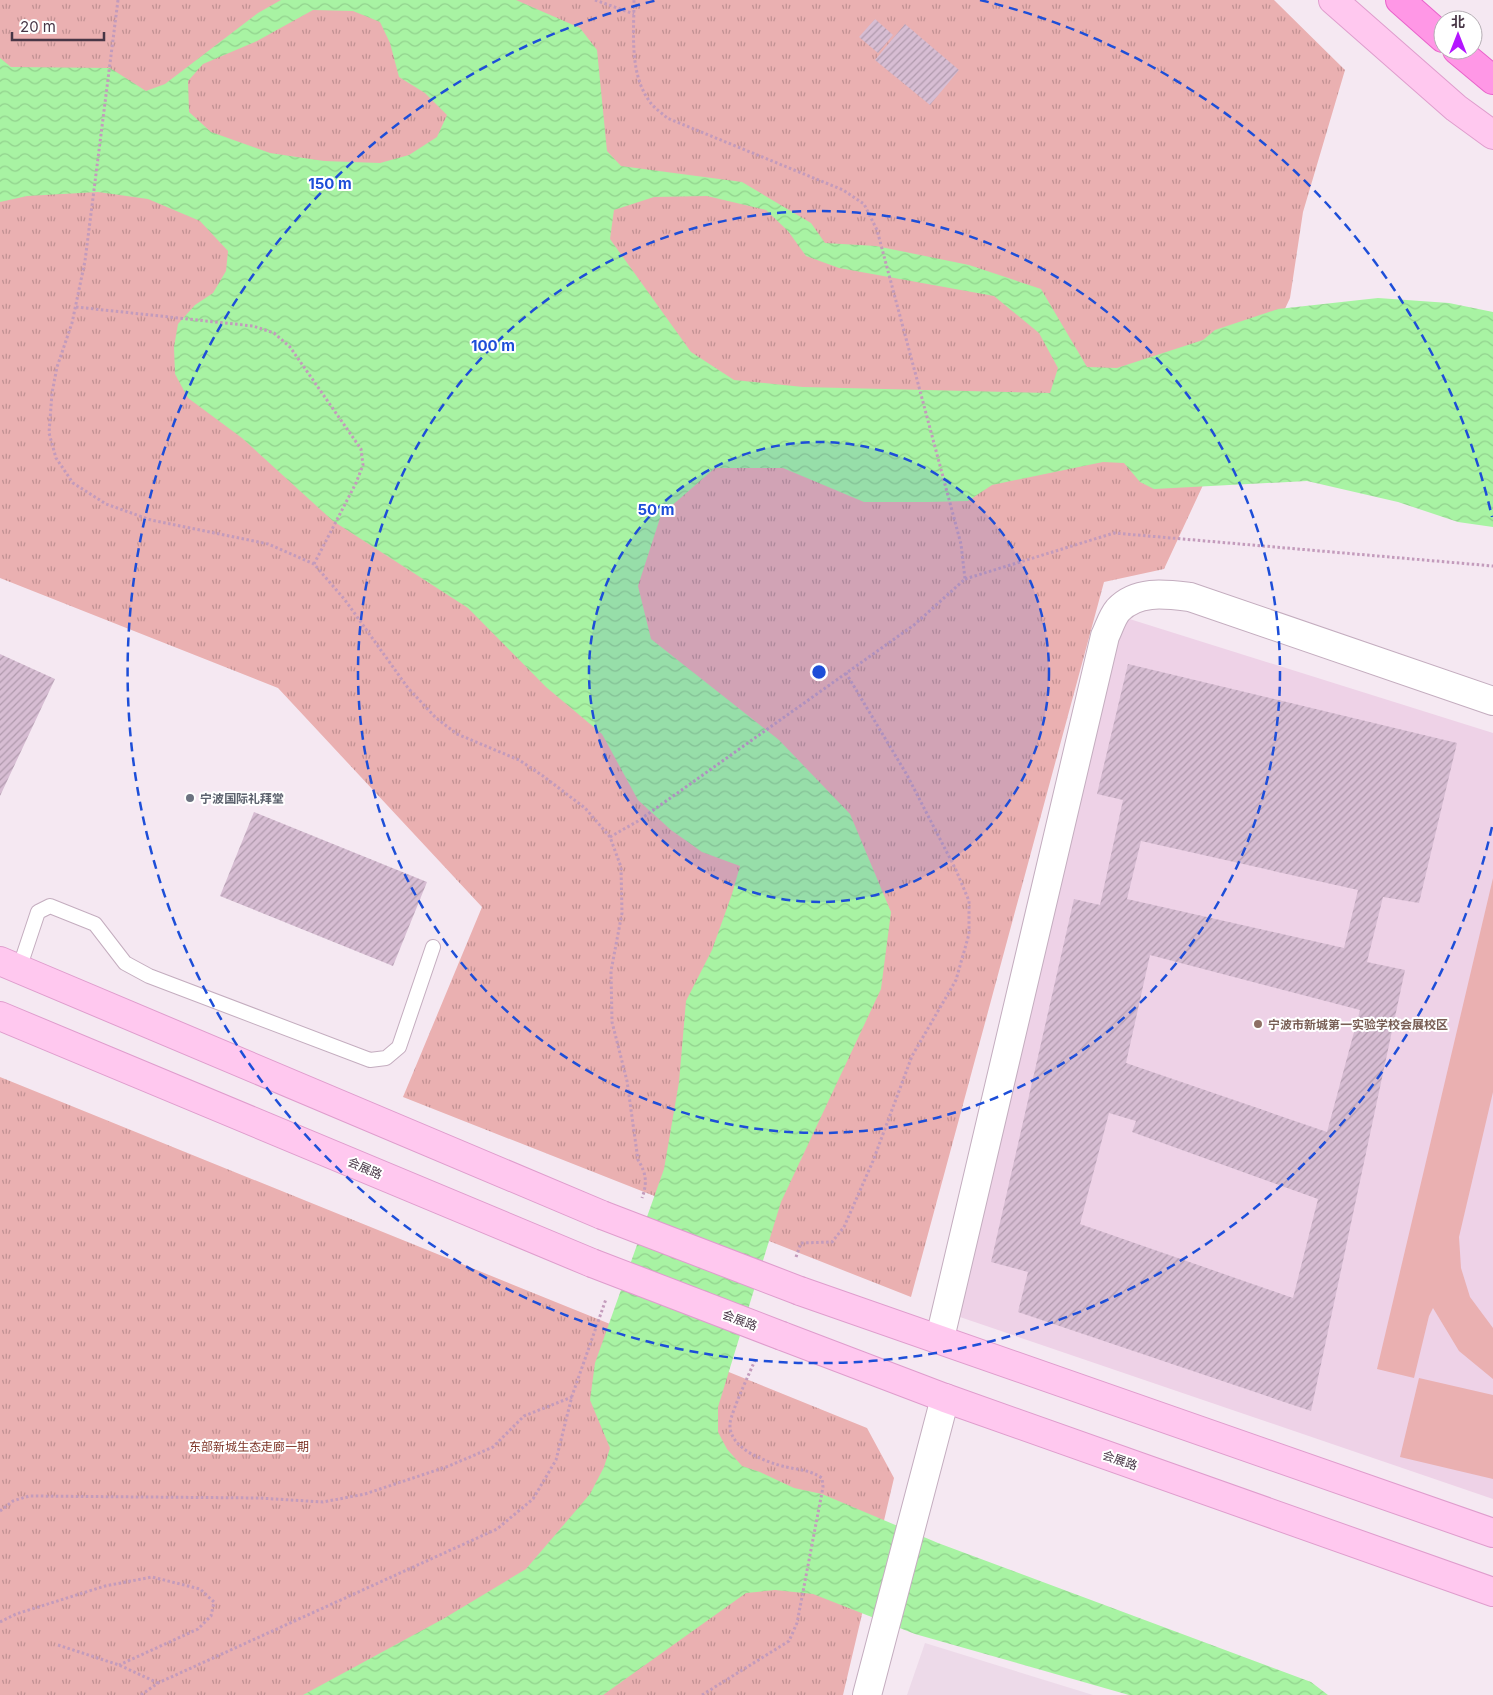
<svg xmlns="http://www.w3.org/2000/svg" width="1493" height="1695" font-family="Inter,'Noto Sans SC',sans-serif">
	<defs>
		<pattern id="grass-tufts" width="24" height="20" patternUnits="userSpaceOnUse" patternTransform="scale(1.25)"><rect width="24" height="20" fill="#eab0b1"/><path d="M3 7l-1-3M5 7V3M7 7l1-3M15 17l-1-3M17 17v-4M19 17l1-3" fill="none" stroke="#c09092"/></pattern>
		<pattern id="water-waves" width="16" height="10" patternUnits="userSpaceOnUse" patternTransform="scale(1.25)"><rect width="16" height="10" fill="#a8f3a3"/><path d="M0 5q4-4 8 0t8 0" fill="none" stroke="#92d18e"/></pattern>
		<pattern id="building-hatch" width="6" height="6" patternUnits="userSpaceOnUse" patternTransform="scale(1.25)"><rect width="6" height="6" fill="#d7bdd3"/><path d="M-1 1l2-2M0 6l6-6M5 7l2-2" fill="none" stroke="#b09aad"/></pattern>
	</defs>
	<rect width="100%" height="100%" fill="#f5e8f2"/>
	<!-- residential -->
	<path fill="#eddae9" d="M925,1643L1093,1695H907Z"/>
	<!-- education -->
	<path fill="#eed2e7" d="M1120,616L1493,733V1499L954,1315Z"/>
	<!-- grass -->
	<path fill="url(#grass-tufts)" d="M0,0H1274L1345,70L1303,212L1290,298L1164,569L1104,582L911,1297L403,1097L482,907L278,688L0,578Z
		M0,1077L867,1428L894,1478L843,1695H0Z"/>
	<!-- pitch -->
	<path fill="#eab0b1" d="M1493,878V1092L1459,1237L1461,1268L1470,1297L1493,1328V1379L1459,1351L1433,1308L1429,1316L1414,1378L1377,1369Z
		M1419,1378L1493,1395V1479L1400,1457Z"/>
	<!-- water -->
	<path fill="url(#water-waves)" fill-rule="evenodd" d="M281,0H516L580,28L597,50L607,151L621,166L742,182L811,223L825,243L876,246L969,265L1041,289L1087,367L1117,368L1203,340L1215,330L1278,309L1378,298L1449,303L1493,312V527L1458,522L1398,502L1307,481L1154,489L1140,482L1124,463L1103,462L992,485L968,501L928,502H864L783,468H715L661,515L638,586L651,639L779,740L850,814L891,912L881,989L781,1202L718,1407V1432L727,1449L742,1466L760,1472L794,1488L822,1494L938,1543L1311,1682L1328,1695H1129L915,1634L813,1594L775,1590L746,1593L603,1695H303L443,1619L526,1569L590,1494L604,1467L610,1448L590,1400L595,1363L664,1169L679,1082L686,1001L712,950L732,894L740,866L702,852L671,830L638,800L602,734L546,687L468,608L333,521L242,438L188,398L175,374L174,347L178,324L195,305L213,293L226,271L228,251L200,221L148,199L98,192L27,196L0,202V58L11,67L110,68L146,91L165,84L258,13ZM313,10L353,11L380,22L390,43L399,77L425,93L447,115L437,137L409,155L380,163L324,161L270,153L211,132L189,112L188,81L203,64L257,41ZM707,196L766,210L788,231L806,256L839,268L994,296L1039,333L1058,368L1050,393L803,387L734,380L691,352L610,239L614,210L654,197Z"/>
	<!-- building -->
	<path fill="url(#building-hatch)" fill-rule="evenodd" d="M875,19L893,35L878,53L859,37Z
		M905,24L959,70L930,105L875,60Z
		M0,654L55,679L0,796Z
		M1128,664L1457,743L1419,903L1383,897L1367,962L1405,970L1311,1411L1018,1312L1028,1272L991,1262L1074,899L1100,905L1123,800L1097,794ZM1141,841L1358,890L1344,948L1127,899ZM1150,955L1360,1010L1327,1132L1126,1063ZM1109,1113L1136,1121L1132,1132L1318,1199L1293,1298L1080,1224Z
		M254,812L427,882L393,966L220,896Z"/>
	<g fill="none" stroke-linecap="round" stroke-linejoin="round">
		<defs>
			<path id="lane" d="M19,969L38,912L50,906L95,924L125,963L149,976L370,1060L386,1058L399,1047L433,947"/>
			<path id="street" d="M940,1338L1105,636C1109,628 1112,617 1118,610C1137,590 1165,594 1190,597L1493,701
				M867,1695L945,1398"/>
			<path id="secondary" d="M1333,0L1456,108L1493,135
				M0,961L602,1215
				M0,1016L592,1263
				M800,1291L1493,1533
				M782,1336L945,1398L1493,1592"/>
			<path id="primary" d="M1400,0L1443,38
				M1457,50L1493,80"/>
		</defs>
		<!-- lane casing -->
		<use href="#lane" stroke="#c4adbf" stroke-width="16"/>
		<!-- street casing -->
		<use href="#street" stroke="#c4adbf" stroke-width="30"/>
		<!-- secondary casing -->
		<use href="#secondary" stroke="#df9dcd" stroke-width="30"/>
		<!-- primary casing -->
		<use href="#primary" stroke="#e863ca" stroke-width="30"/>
		<!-- path -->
		<path stroke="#c39bbc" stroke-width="3" stroke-dasharray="2.5 2.5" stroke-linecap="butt" d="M118,0L85,261L72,323L57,367L52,393L49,433L56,458L73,483L106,504L151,520L268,544L314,564L345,600L408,688L436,718L457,734L519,760L543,776L585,808L610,837L621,867L622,913L611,971L612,1022L627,1081L638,1160C647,1174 647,1184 642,1198
			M595,0L634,14
			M76,307L253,326L274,333L290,347L361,449L363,465L356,483L314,564
			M965,579L1114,533L1493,566
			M610,837L638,821L914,625L965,579L961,544L954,518L877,230L864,204L843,190L667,118C662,113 654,108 650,102C629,74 634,33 634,0
			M796,1257L801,1243L832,1242L844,1227L873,1161L912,1056L956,980L969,934V901L956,870L907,775L846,673
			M0,1511L13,1501L29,1496L259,1498L323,1502L365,1494L449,1466L493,1447L524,1416L572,1397
			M0,1622L16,1614L105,1586L152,1577L200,1589L214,1602L211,1616L198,1629L119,1665
			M58,1645L119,1665L158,1683
			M141,1695L158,1683L497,1529L533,1499L556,1460L572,1396L606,1299
			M702,1695L789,1641L797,1623L823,1487L822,1478C810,1470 800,1470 786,1467C766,1462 728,1449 730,1423C732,1410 750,1372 756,1358"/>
		<!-- lane -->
		<use href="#lane" stroke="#fff" stroke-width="14"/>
		<!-- street -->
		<use href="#street" stroke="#fff" stroke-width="28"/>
		<!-- secondary -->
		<use href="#secondary" stroke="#ffc8ef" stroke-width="28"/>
		<!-- primary -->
		<use href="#primary" stroke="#ff97e6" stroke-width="28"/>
		<defs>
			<path id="secondary-bridge" d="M602,1215L800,1291
				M592,1263L782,1336"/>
		</defs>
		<!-- secondary-bridge casing -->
		<use href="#secondary-bridge" stroke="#df9dcd" stroke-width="30" stroke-linecap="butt"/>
		<!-- secondary-bridge -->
		<use href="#secondary-bridge" stroke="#ffc8ef" stroke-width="28"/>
	</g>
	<!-- distance rings -->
	<circle cx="819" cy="672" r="230" fill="#1d4ed8" fill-opacity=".12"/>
	<g fill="none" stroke="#1d4ed8" stroke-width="2.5" stroke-dasharray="9 6">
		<circle cx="819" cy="672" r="230"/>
		<circle cx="819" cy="672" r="461"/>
		<path d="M1492 827A691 691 0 1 1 658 0M980 0A691 691 0 0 1 1492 517"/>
	</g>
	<!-- markers -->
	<circle fill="#6b7280" stroke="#fff" stroke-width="2" cx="190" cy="798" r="5"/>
	<circle fill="#8d6e63" stroke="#fff" stroke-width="2" cx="1258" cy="1024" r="5"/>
	<g text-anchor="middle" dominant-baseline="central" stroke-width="4" stroke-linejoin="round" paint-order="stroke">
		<!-- worship labels -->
		<g font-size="12" font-weight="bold" fill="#5b616d" stroke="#fff" text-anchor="start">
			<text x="200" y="798">宁波国际礼拜堂</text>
		</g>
		<!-- education labels -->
		<g font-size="12" font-weight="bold" fill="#785e54" stroke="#fff" text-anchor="start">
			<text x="1268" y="1024">宁波市新城第一实验学校会展校区</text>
		</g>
		<!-- street labels -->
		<g font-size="12" fill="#483646" stroke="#fff">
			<text transform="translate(365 1168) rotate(23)">会展路</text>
			<text transform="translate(740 1320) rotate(21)">会展路</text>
			<text transform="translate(1120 1460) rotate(19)">会展路</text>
		</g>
		<!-- park labels -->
		<g font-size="12" fill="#7d3427" stroke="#fff">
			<text x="249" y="1446">东部新城生态走廊一期</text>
		</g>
	</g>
	<circle cx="819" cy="672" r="8" fill="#1d4ed8" stroke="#fff" stroke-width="2.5"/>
	<g font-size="15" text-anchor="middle" font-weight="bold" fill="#1d4ed8" stroke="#fff" stroke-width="4" stroke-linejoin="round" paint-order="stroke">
		<text x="330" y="189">150 m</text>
		<text x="493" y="351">100 m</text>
		<text x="656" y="515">50 m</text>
	</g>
	<!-- north arrow -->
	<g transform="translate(1458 35)"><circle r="24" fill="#ffffff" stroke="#b6afb5"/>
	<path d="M0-4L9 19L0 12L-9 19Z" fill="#b415ff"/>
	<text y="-8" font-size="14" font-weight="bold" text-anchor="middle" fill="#483646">北</text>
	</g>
	<!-- scale -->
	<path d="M12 32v8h92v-8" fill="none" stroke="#483646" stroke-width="2.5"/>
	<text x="20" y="32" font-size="15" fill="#483646" stroke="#ffffff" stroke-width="4" paint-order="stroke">20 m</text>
</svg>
